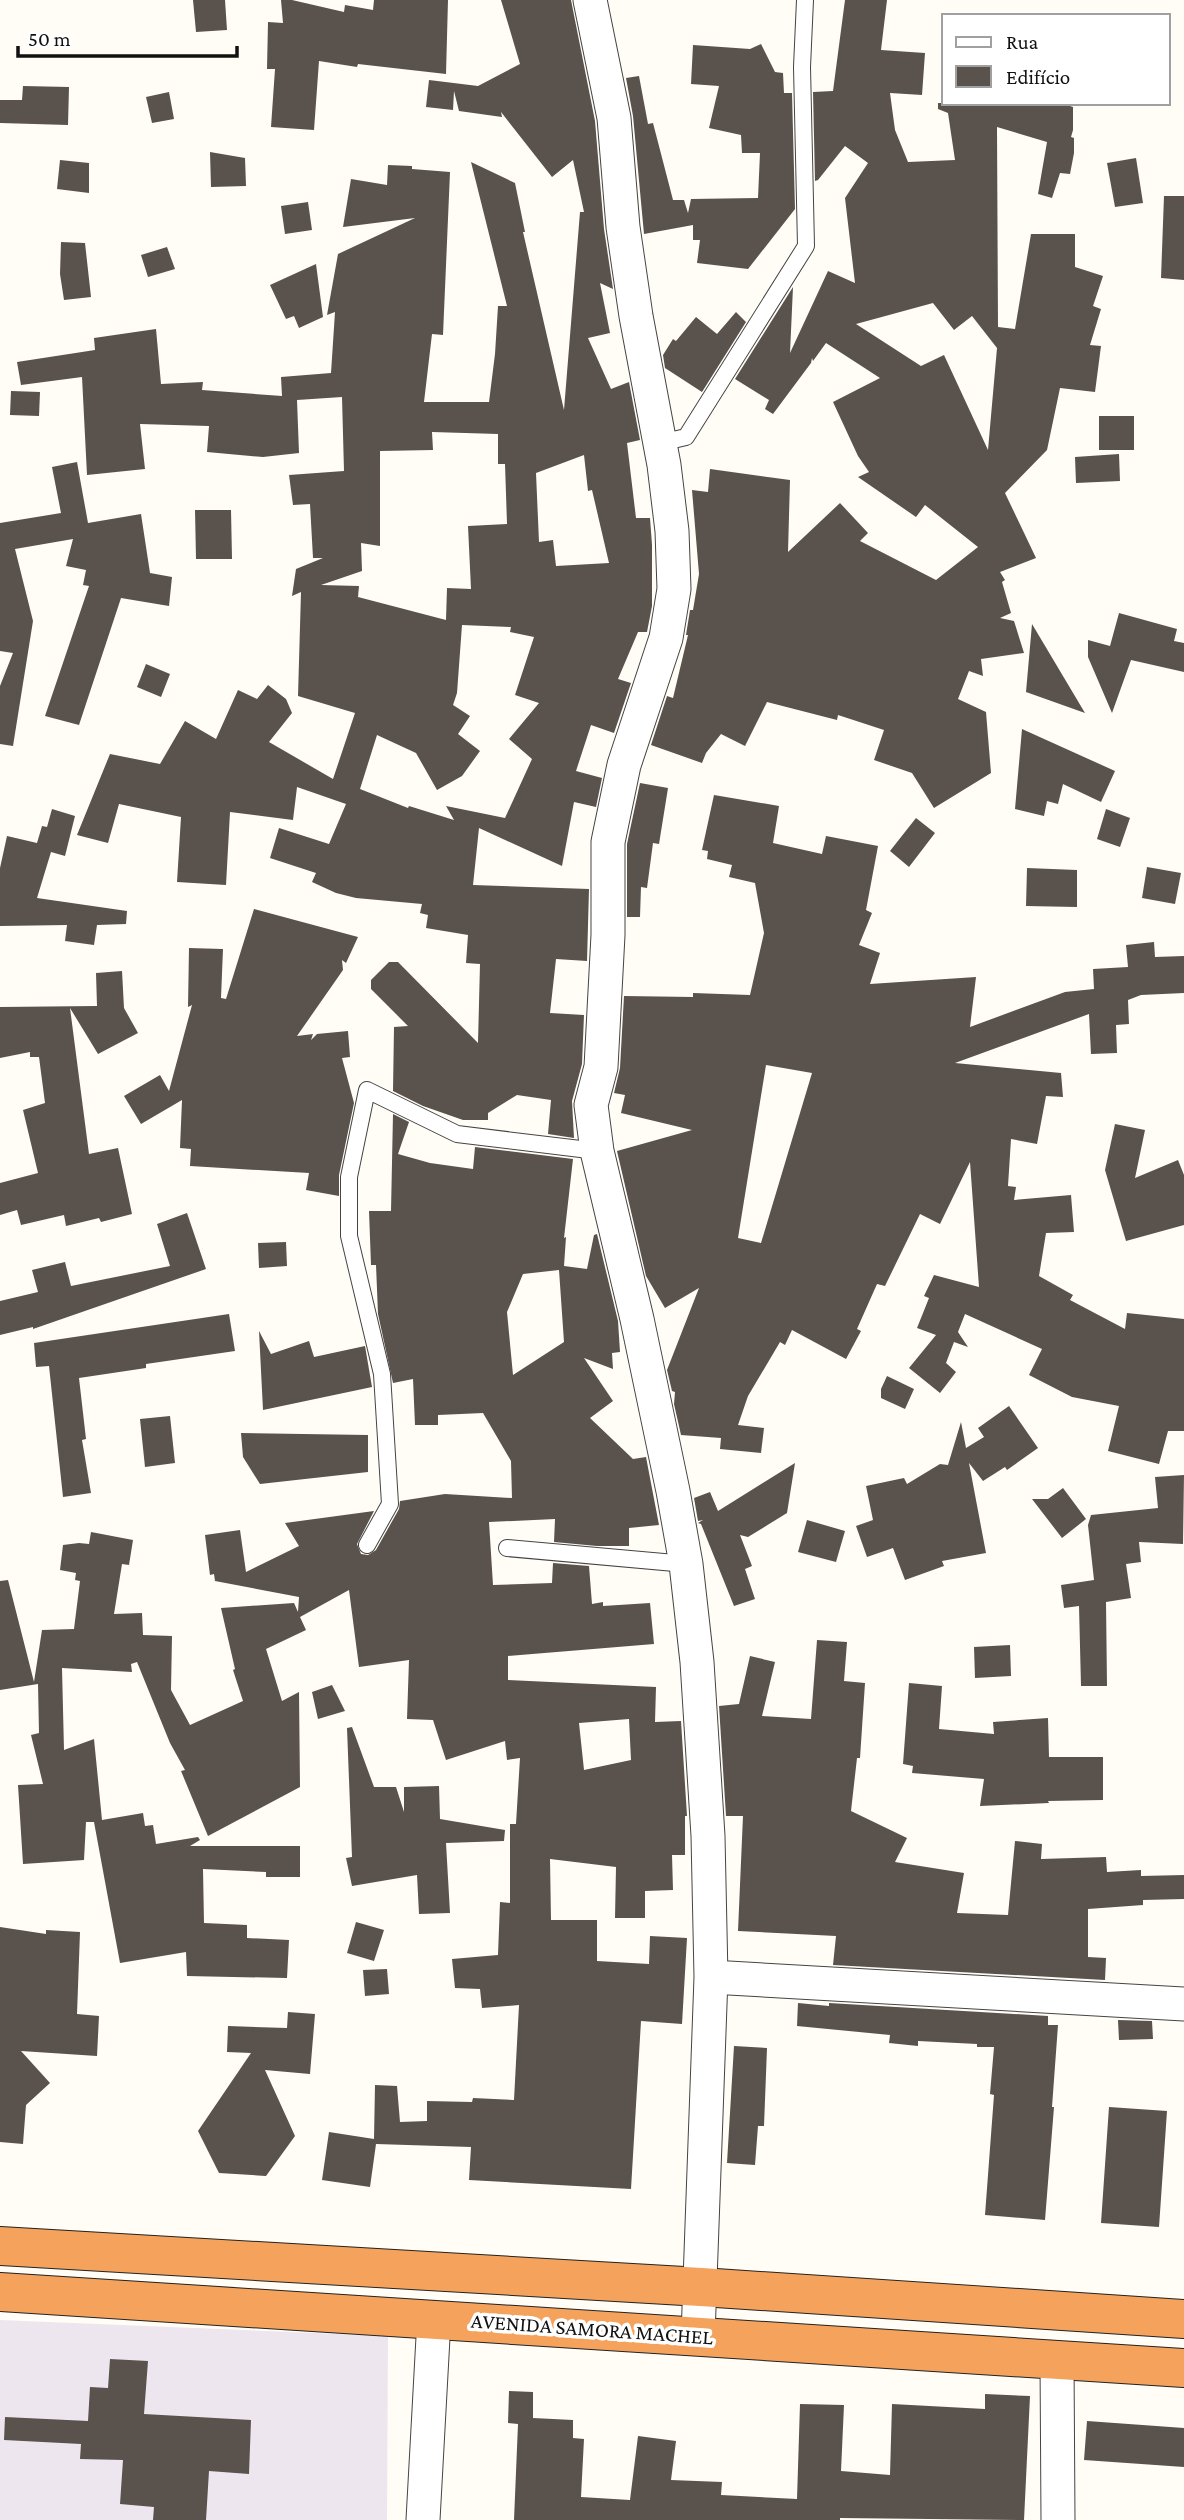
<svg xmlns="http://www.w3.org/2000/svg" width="1184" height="2520" font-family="'Crimson Pro',serif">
	<rect width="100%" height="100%" fill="#fffdf5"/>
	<!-- industrial -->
	<path fill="#eee6ef" d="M0,2320L388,2336L387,2520H0Z"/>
	<!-- building -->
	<path fill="#5a524d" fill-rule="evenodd" d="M193,0H225L227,30L196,32Z
		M281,0H292L344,12L345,5L373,10L374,0H448L446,74L358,64L357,67L319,61L314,130L271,127L275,69H267L268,22L283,23Z
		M501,0H571L595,121L604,229L613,289L600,283L610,333L588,338L611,389L629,382L640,440L627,443L636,518H650L652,545V606L647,632H638L618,679L631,683L614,733L591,725L576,771L602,778L596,807L574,802L562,866L479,828L473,885L589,889L587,961L556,959L550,1013L584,1015L582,1064L572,1101L574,1138L548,1134L551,1100L517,1095L488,1113V1120H463L423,1106L393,1091L394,1027L408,1026L371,989V980L389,962H398L478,1043L480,964L466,963L468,935L426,928L428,915L420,913L422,904L356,898L336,893L312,882L316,873L270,858L279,828L329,844L346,804L297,787L293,820L230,812L226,885L177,882L181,817L119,804L108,843L77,835L110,754L160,764L185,721L216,739L238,690L257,699L268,685L286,699L292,713L269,742L333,779L355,713L298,696L301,592L292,596L296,569L323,558H313L310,504L293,505L289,475L344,471L342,397L297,400L299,453L263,457L207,452L209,426L140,424L145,469L87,475L82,377L21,385L17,362L95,350L94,338L156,329L161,384L203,382L202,390L282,396L281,377L331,373L335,312L327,315L338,254L415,218L343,227L351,179L387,185L388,165L412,166V169L450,172L443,335L432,334L424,402H489L495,354L498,306H507L471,162L515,183L525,232H523L564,410L580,212H584L573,160L552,177L501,112L502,117L459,111L454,91L453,110L426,107L429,80L478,86L520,64ZM432,432L498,434V464H505L507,524L468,526L471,589L447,588L446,620L358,597L359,586L321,585L362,571L361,543L380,546V451L433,450ZM584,455L588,491L592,490L609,563L556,566L553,540L539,542L536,473ZM462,625L511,627L510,632L534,637L515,695L539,703L509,739L532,759L505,818L446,806L454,820L409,806L408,808L360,789L377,735L416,753L437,790L462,776L480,751L458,734L470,716L453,705L457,693Z
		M845,0H887L881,50L925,53L922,95L890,93L895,130L908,162L955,160L948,113L938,109V103H1061L1073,107V130L1071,137L1074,138V153L1070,174L1060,173L1052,198L1038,194L1047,142L997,127L998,327L1015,329L1031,234H1075V267L1103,276L1093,306L1101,309L1090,345L1101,346L1095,392L1060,388L1047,450L1005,493L1036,558L1000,572L1005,580L1002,582L1011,613L1000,618L1014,621L1024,653L981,659L983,676L969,671L958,699L986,712L991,773L934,808L912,773L874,760L884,730L838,715L837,720L767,702L745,746L721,734L706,753L702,763L651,745L667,696L673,698L688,635H686L690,610H693L699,574L692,490L708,492L710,469L790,480L788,552L840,503L868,533L860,541L936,580L978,547L925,505L916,517L858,477L869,472L858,456L833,402L880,378L826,343L813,361L812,358L811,363L773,414L765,409L769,400L735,379L793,287L790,353L828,271L855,283L845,198L868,163L845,146L818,180L815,181L813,92L833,91ZM933,303L954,330L972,316L997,348L988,450L944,355L921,366L856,324Z
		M761,44L775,72L783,73L784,93H792L795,209L748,269L697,263L700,240H693V225L644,234L633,116L626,78L639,76L648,124L653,123L673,200H684L688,213L691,199L758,198L760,153H742L741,135L709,128L719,86L691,84L693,45L750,49Z
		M23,86L69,87L68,125L0,123V100H22Z
		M169,92L174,119L152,123L146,97Z
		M210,152L245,158L246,186L211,187Z
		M1136,158L1143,203L1115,207L1107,163Z
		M60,160L89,163V193L57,189Z
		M1164,196H1184V280L1161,278Z
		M308,202L312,230L285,234L281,206Z
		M61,242L85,243L91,297L64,300L60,274Z
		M167,247L175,269L148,277L141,255Z
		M316,264L323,317L299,328L294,316L286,319L270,285Z
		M736,312L746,322L702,392L665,368L663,355L673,339L676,341L696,317L717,334Z
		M11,391L40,392L39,416L10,415Z
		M1099,416H1134V450H1099Z
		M1119,454L1120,481L1076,483L1075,457Z
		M77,462L88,523L141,514L150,573L172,577L169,606L121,598L79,725L45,716L89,586L83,585L86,570L66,566L73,539L15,549L33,621L13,746L0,744V686L13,653L0,651V523L61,513L52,467Z
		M195,510H231L232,559H196Z
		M1119,613L1177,629L1174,641L1184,643V672L1131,660L1112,713L1088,657V640L1110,646Z
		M1032,624L1085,713L1026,692Z
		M146,664L170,674L161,697L137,687Z
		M1022,729L1115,771L1101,802L1063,784L1058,804L1047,801L1044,816L1015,809Z
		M640,783L668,788L659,844L653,843L647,888L641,887L640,917H627V844Z
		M714,795L779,806L773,843L822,854L826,836L878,846L866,910L872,913L859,945L880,953L870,984L976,977L970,1027L1065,992L1094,989L1093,969L1128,967L1126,945L1154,942L1155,957L1184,956V993L1141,995L1128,1000L1129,1024L1116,1025L1117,1053L1091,1054L1089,1014L955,1063L1061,1073L1063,1097L1046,1096L1037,1144L1011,1139L1008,1186L1016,1187L1014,1200L1071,1195L1074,1232L1046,1233L1039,1276L1073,1295L1070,1300L1125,1329L1127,1313L1184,1319V1431H1168L1159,1464L1108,1451L1119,1406L1072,1397L1029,1375L1042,1349L965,1314L958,1332L968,1347L954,1342L946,1363L956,1372L940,1393L909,1368L936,1335L917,1328L929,1298L924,1296L934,1275L979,1287L970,1162L940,1224L920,1214L885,1286L877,1284L857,1329L861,1331L846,1359L792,1330L785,1345L780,1342L748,1396L738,1425L764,1428L761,1453L720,1449L721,1438L681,1435L674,1404L675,1392L672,1391L667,1370L699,1288L665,1308L646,1276L617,1151L692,1130L621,1113L625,1095L614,1093L620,1068L624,996L693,997V993L750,995L764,933L755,883L729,877L732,865L707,859L708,851L702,850ZM766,1065L812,1073L761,1243L738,1238Z
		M52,809L75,816L65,856L51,852L37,898L127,911L126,924L97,925L94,945L65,941L67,925L0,926V868L7,836L37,843L42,826L47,827Z
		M1106,809L1130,818L1120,847L1097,839Z
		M916,818L935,833L909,867L890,851Z
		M1147,867L1181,873L1175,904L1142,898Z
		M1027,868L1077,870V907L1026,906Z
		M254,909L358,937L346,963L342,960L343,970L297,1036L313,1034L311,1040L317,1034L348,1031L350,1057L342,1058L354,1103L339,1175V1196L306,1190L309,1173L190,1166L191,1149L180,1148L182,1100L141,1124L124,1096L160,1075L169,1091L192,1005L188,1007L189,948L223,949L221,998L226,999Z
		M122,971L124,1008L138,1033L98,1054L70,1008L89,1154L118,1148L132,1214L101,1222L99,1218L66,1226L64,1215L21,1225L17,1210L0,1215V1183L38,1173L23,1110L45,1103L39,1057H30V1052L0,1058V1007L97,1006L96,973Z
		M393,1114L409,1122L398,1154L430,1163L473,1169L475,1147L573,1159L564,1238L566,1237L564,1266L587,1269L594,1235L597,1234L618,1321L620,1352L612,1353L613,1369L584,1358L613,1401L590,1418L633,1459L646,1457L659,1525L629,1528V1546H597L554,1542L555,1519L489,1522L493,1585L552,1583L553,1563L589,1566L592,1604L603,1602V1606L650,1603L654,1644L508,1656V1680L656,1687L655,1722L681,1721L687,1816H685V1855H672L673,1890L645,1891V1918H615L616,1867L550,1859L551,1920H597V1961L649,1964L650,1936L687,1938L682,2024L641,2021L631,2189L469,2180L471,2147L376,2144L370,2187L322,2180L329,2132L374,2139L375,2085L397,2086L400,2122L427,2121V2101L472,2102L473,2098L514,2100L519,2005L482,2008L480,1989L455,1988L452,1959L498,1955L500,1902L510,1903V1824H516L520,1758L507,1760L505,1741L446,1760L433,1720L407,1719L409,1660L359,1667L349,1590L300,1617L306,1630L266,1649L282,1701L299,1692L300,1787L208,1836L181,1771L185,1770L170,1743L137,1662L131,1664L132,1672L62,1668L64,1750L94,1739L102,1820L143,1813L145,1826L153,1825L156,1844L198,1837L200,1840L190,1846H300V1877H266V1872L203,1869L204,1923L247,1925V1938L289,1940L287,1978L187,1976L186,1952L120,1963L94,1822H86L84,1860L23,1864L18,1785L43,1784L31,1735L39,1733L38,1684L0,1690V1581L8,1580L34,1682L42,1630L74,1629L80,1581L75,1580L76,1573L60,1570L63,1545L79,1543L89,1544L91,1532L133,1540L129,1565L122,1564L114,1614L142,1613L143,1635L172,1636L171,1690L190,1725L243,1701L233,1670L235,1669L221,1608L294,1603L298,1612L299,1597L215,1581L214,1574L210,1575L205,1535L240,1530L246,1572L299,1546L285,1523L374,1511L357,1544L361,1554L368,1555L376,1550L399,1509L400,1501L445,1494L512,1498L511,1461L483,1413L438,1415V1425H415L413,1379L393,1383L378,1314L376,1265H371L369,1211H391ZM559,1270L564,1342L513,1375L507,1312L523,1274ZM629,1719L631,1760L584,1770L579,1723Z
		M1115,1124L1145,1130L1135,1178L1178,1160L1184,1175V1225L1126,1241L1105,1170Z
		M187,1213L206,1269L33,1329V1327L0,1335V1301L38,1292L32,1270L65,1262L71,1286L170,1266L157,1224Z
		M286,1242L287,1266L259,1268L258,1243Z
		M229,1314L235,1351L146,1364V1368L79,1378L86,1439L82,1440L91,1493L63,1497L49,1366L36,1367L34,1343Z
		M259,1331L271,1354L309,1341L314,1357L365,1346L372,1387L263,1410Z
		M887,1376L914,1389L905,1409L881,1398V1389Z
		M1009,1406L1038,1448L1007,1470L1005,1467L983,1481L969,1463L986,1553L942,1561L944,1566L905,1580L893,1548L867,1557L856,1526L873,1520L866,1486L904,1478L907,1484L940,1464L948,1465L961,1422L966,1448L984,1437L978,1428Z
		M170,1416L175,1463L145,1467L140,1419Z
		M241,1433L368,1435V1472L260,1484L243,1457Z
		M795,1463L787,1513L748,1537L740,1535L752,1566L745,1569L755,1599L734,1606L701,1524L698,1523L703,1520L698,1521L694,1498L710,1492L718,1511Z
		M1184,1475L1183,1544L1139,1542L1141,1562L1126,1564L1131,1598L1106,1602L1107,1686H1081L1079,1606L1064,1608L1061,1585L1094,1580L1088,1525L1091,1515L1158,1508L1155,1477Z
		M1063,1488L1086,1519L1062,1538L1032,1499H1048Z
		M807,1520L845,1531L836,1562L798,1552Z
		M817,1640L847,1642L844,1681L865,1683L860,1758H857L851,1811L907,1838L895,1862L964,1873L957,1913L1008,1915L1015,1841L1042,1844L1041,1859L1106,1857L1107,1872L1141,1870V1876L1184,1875V1899L1143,1900V1905L1088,1909V1957L1106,1958L1105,1980L833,1965L836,1936L738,1931L743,1816H726L719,1706L739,1704L750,1656L775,1662L762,1716L811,1719Z
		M1010,1645L1011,1676L975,1678L974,1647Z
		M909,1683L942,1686L939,1729L994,1734L993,1722L1048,1718L1049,1757H1103V1800L1048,1801L1049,1803L980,1806L984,1779L912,1773L913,1766L903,1764Z
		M332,1685L345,1711L318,1719L312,1692Z
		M352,1727L374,1787H396L404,1812V1787L439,1786L440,1819L505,1830L504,1841L446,1843L450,1913L419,1914L417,1875L352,1886L346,1858L352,1857L347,1728Z
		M356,1922L384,1930L374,1961L347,1953Z
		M0,1927L46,1934V1930L80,1932L77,2014L99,2016L97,2056L21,2051L50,2083L26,2105L23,2144L0,2142Z
		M387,1969L389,1994L365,1996L363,1970Z
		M798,2003L829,2006V2003L1048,2016V2025H1058L1052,2107H1054L1045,2220L985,2215L994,2095L990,2094L994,2047H977V2044L918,2041V2046L889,2043L890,2035L797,2026Z
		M288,2012L315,2014L310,2074L265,2070L295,2136L266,2176L219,2173L198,2131L251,2053L227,2052L228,2026L287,2028Z
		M1118,2020L1152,2021L1153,2039L1119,2040Z
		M734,2046L767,2048L764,2126H758L755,2165L727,2163Z
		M1109,2107L1167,2111L1159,2227L1101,2223Z
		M110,2359L148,2361L144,2414L251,2420L249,2474L209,2471L206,2520H153L154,2507L120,2504L123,2460L80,2459L81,2444L4,2440L5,2417L88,2421L90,2387L108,2388Z
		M509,2391L533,2392V2418L573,2420V2438L584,2439L581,2497L630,2500L638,2436L676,2441L671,2480L722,2482L721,2495L797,2499L800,2404L844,2405L841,2471L890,2475L892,2404L985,2409V2394L1030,2396L1024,2520L840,2518V2520H514L518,2424L508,2423Z
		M1087,2421L1184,2428V2467L1084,2460Z"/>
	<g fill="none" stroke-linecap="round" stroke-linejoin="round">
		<defs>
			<path id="lane" d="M660,443L686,437L806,246L802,67L805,0
				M367,1545L390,1504L382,1374L349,1236V1177L367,1090L457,1134L597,1151
				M507,1548L686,1564"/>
			<path id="street" d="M590,0L614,118L623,227L636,316L664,465L672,531L674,589L666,638L624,765L608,842V935L601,1067L591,1105L597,1151L637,1319L673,1491L686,1564L697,1662L708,1836L711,1977L698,2336
				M711,1977L1184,2004
				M1057,2360L1058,2520
				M423,2520L434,2319"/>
			<path id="highway" d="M0,2246L701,2287L1184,2319
				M0,2292L1184,2368"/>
		</defs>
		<!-- lane casing -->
		<use href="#lane" stroke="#444" stroke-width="18"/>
		<!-- street casing -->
		<use href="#street" stroke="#444" stroke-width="35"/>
		<!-- highway casing -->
		<use href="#highway" stroke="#222" stroke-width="40"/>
		<!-- lane -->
		<use href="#lane" stroke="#fff" stroke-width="16"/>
		<!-- street -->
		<use href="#street" stroke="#fff" stroke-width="33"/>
		<!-- highway -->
		<use href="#highway" stroke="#f5a25d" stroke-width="38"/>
	</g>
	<g text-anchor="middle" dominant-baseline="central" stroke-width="7" stroke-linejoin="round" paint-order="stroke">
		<!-- street labels -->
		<g font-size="21" fill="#111" stroke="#fff">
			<text transform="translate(592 2329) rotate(4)">AVENIDA SAMORA MACHEL</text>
		</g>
	</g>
	<!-- legend -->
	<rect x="942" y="14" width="228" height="91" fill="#ffffff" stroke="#a0a0a0" stroke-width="2"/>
	<rect x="956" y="37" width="35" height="10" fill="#ffffff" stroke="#a0a0a0" stroke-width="2"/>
	<text x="1006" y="49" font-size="21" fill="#111111">Rua</text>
	<rect x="956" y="66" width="35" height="21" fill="#5a524d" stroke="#a0a0a0" stroke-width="2"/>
	<text x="1006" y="84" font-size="21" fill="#111111">Edifício</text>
	<!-- scale -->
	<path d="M18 46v10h219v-10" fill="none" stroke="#111111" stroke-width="3.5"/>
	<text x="28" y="46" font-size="21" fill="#111111" stroke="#ffffff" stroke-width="5" paint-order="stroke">50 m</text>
</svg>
